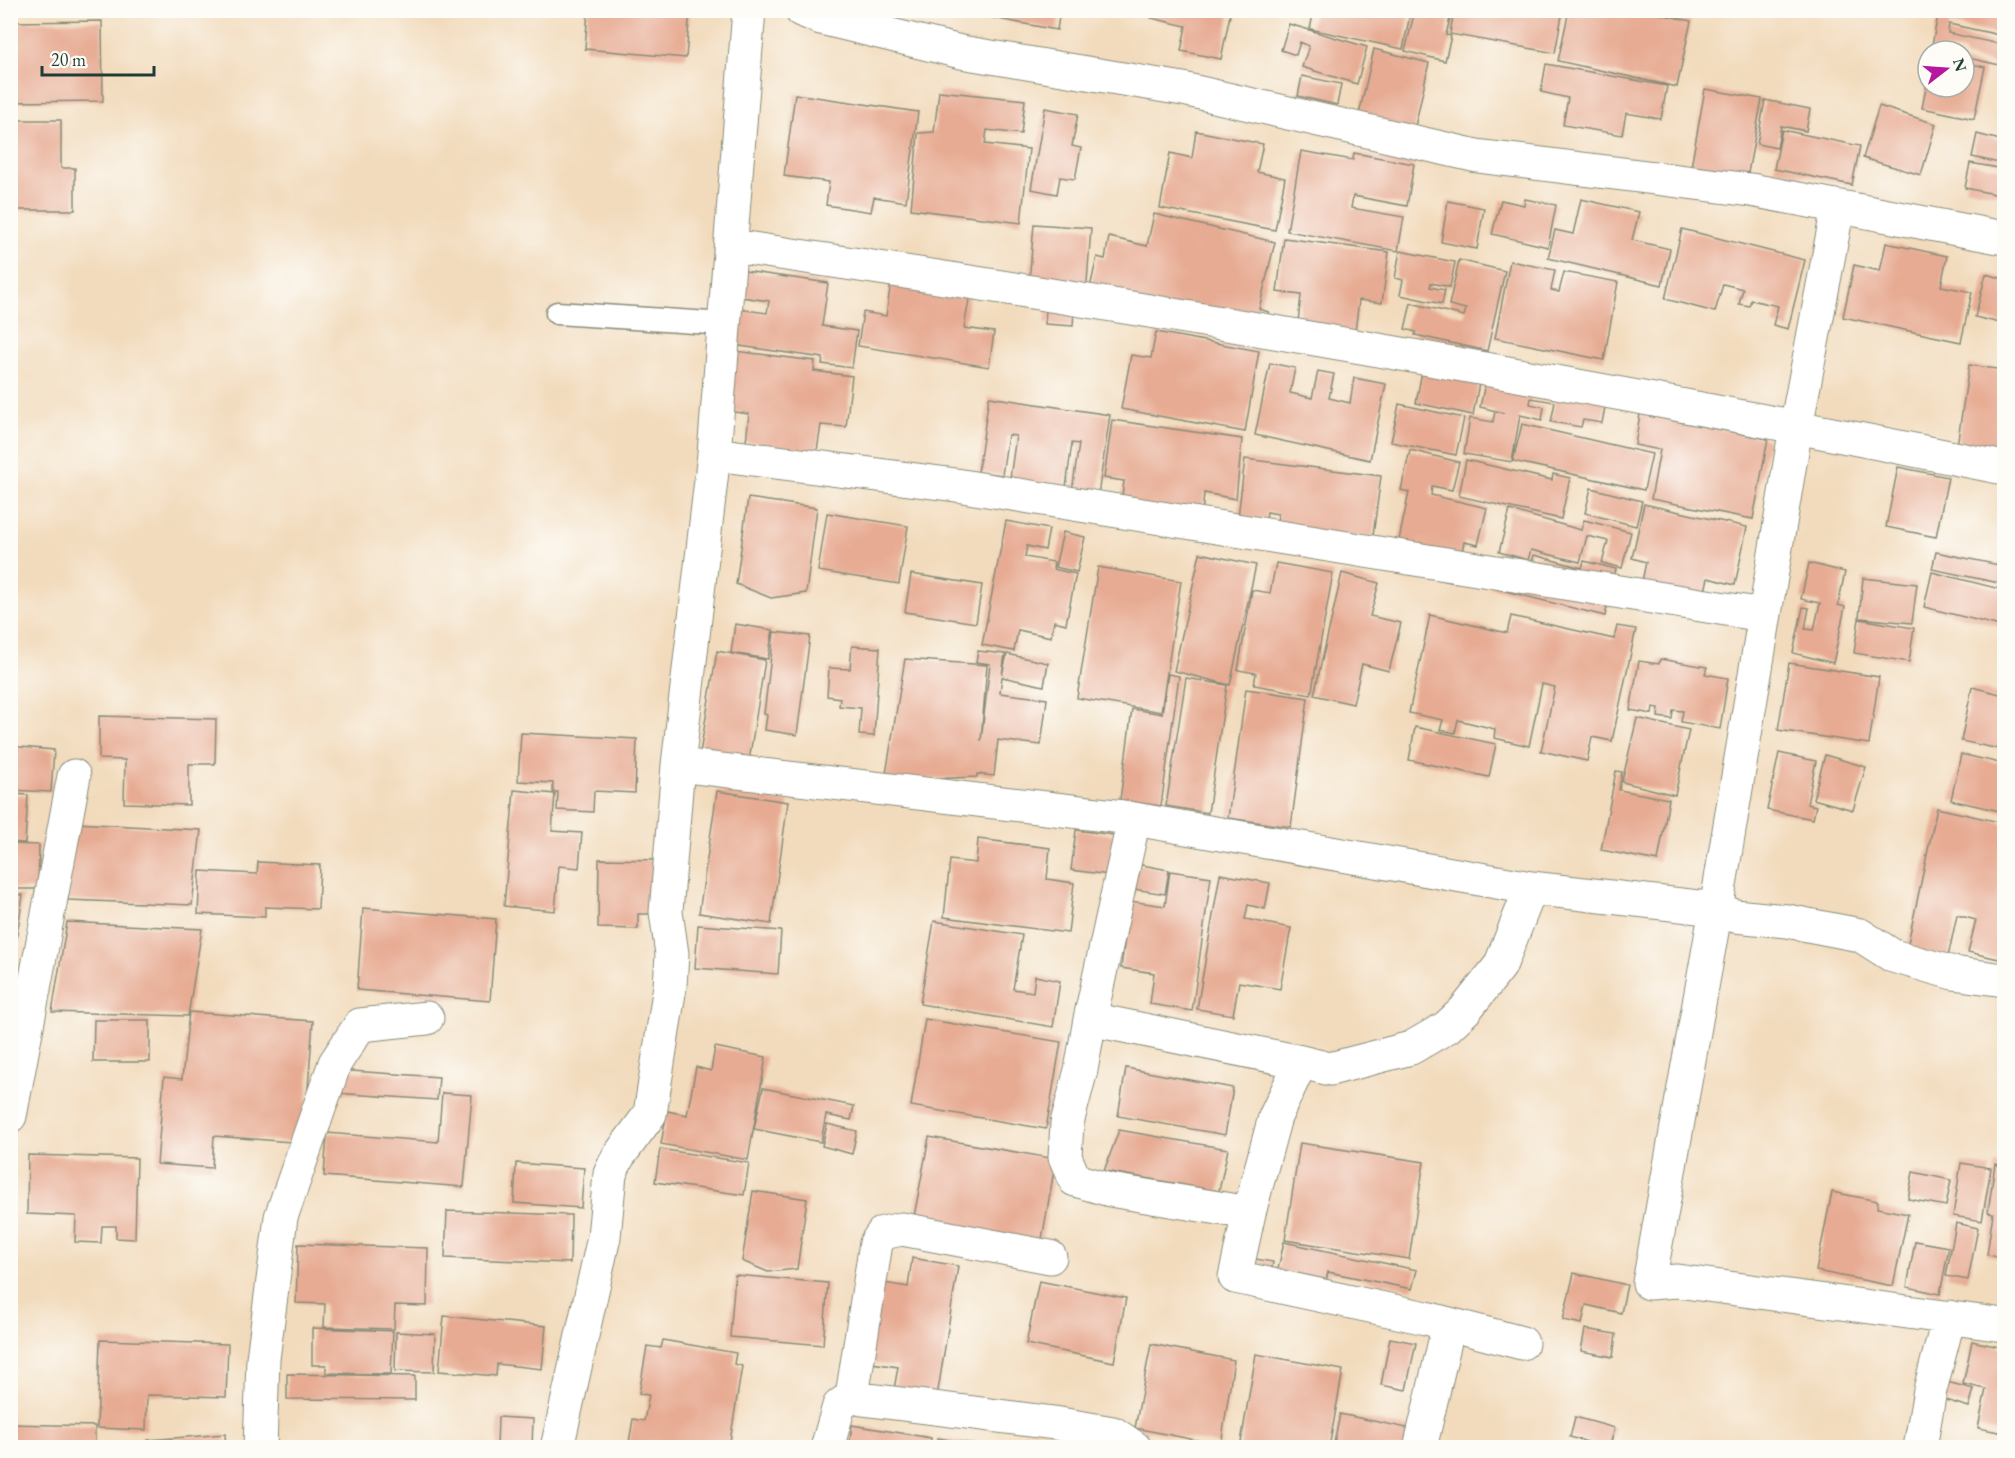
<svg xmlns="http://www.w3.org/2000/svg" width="2015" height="1458" font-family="'EB Garamond',serif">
	<rect width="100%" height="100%" fill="#fdfcf7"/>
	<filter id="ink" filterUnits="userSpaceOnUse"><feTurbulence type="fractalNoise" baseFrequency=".0167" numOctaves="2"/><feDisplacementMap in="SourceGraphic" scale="12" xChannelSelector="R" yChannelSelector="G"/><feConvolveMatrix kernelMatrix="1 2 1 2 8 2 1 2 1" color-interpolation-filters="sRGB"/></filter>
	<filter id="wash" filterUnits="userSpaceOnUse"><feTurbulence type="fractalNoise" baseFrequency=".008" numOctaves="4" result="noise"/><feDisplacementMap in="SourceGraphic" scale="24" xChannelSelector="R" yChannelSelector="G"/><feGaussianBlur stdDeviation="1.35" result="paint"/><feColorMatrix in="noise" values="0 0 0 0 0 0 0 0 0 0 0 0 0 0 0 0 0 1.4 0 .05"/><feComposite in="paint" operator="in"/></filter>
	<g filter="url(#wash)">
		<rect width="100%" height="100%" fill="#f2dbbd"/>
		<g id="blocks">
			<!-- building -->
			<path fill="#e7ab93" d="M588,10H690L686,58L585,49Z
				M983,10H1060L1057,30L982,16Z
				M1153,10H1231L1221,59L1181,51L1186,26L1151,18Z
				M1314,10H1411L1403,49L1310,29Z
				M1415,10H1452L1446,35L1451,36L1445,61L1405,51Z
				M1454,10H1563L1555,53L1450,34Z
				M1569,10H1643L1691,21L1677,87L1558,61Z
				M1939,10H1976L2004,16V36L1949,24L1948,33L2004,45V66L1964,57V51L1931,50Z
				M102,21L103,101L10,102V22Z
				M1289,24L1367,47L1357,84L1302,67L1309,46L1300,42L1296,55L1281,50Z
				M1374,49L1429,63L1413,136L1357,123Z
				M1964,62L1985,67L1974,119L1922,108L1927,83L1928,87H1964Z
				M1546,64L1667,86L1661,119L1626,113L1622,135L1563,125L1568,98L1541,92Z
				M1302,76L1341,84L1337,105L1298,96Z
				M1705,89L1762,99L1747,178L1691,167Z
				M939,91L1025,100L1021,134L987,130L985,144L1029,149L1021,223L911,209L918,133L934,132Z
				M795,94L918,112L906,202L874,197L871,212L826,205L829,182L784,176Z
				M1765,100L1810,109L1806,131L1781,126L1777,148L1757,144Z
				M1879,106L1936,124L1921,175L1863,158Z
				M1045,108L1078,114L1072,146L1081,148L1075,179L1060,177L1057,194L1031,189Z
				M10,120H61V168H75V210H10Z
				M1782,130L1860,146L1852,185L1774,169Z
				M1196,131L1263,144L1257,172L1285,178L1275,230L1160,208L1170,153L1192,158Z
				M1977,134L2004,141V164L1972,157Z
				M1301,151L1353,160L1354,153L1414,164L1407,206L1353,196L1351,208L1404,217L1398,251L1287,231Z
				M1970,163L2004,169V196L1965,188Z
				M1525,199L1556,205L1548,247L1492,234L1501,200L1524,205Z
				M1581,199L1639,212L1632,240L1670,249L1662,285L1548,258L1555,230L1573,234Z
				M1448,201L1484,208L1477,249L1441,242Z
				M1154,214L1275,242L1259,309L1269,312L1263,337L1086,305L1097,257L1105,259L1109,237L1147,246Z
				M1034,224L1091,228L1086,296H1075L1073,326L1045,324L1046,308L1027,307Z
				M1682,229L1805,260L1788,329L1773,325L1778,306L1751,300L1749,306L1739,304L1743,289L1723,284L1715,312L1665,299Z
				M1284,238L1389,252L1382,303L1359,300L1354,340L1297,332L1301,295L1277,292Z
				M1886,243L1947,256L1941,286L1972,292L1961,342L1843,317L1854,265L1880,271Z
				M1400,251L1455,262L1450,287L1431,283L1430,287L1445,290L1442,304L1400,295L1403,280L1395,278Z
				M1459,260L1505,271L1487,351L1415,335L1416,332L1405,329L1411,303L1464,316L1466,309L1449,305Z
				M1510,261L1555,270L1551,290L1559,292L1564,272L1618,282L1604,360L1495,338Z
				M738,270L828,283L822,326L857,331L852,368L822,364L823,358L726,344L731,308L767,313L769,301L734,296Z
				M1986,274L2004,279V324L1975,317Z
				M891,281L970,294L964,328L994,332L989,367L858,346L863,312L886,316Z
				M1156,332L1259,351L1245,432L1121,409L1131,355L1151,358Z
				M735,351L815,361L814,371L852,376L846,427L821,425L817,451L746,442L749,414L728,411Z
				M1270,363L1295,368L1290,393L1312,398L1318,371L1334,374L1329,398L1350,403L1354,378L1386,384L1370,460L1255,435Z
				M1969,365L2004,370V461L1956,453Z
				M1423,366L1480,378L1473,415L1416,403Z
				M1487,374L1607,397L1602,423L1583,420L1581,427L1551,422L1555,402L1531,398L1530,404L1544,407L1542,420L1520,415L1512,462L1464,454L1470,418L1493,422L1495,411L1504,413L1480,407Z
				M989,397L1110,415L1098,495L1072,491L1079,444L1072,443L1066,487L1010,478L1016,436L1008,435L1002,475L978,472Z
				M1399,404L1464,418L1456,455L1391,442Z
				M1640,414L1768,439L1753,519L1651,499L1660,450L1635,445Z
				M1112,420L1242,439L1236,499L1204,493L1202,515L1121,504L1124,481L1104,478Z
				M1522,424L1652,454L1644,490L1513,461Z
				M1410,450L1459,462L1452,490L1432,486L1431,495L1487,508L1478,545L1464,542L1455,583L1393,569L1409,492L1401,490Z
				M1245,459L1381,476L1373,536L1274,546L1278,514L1267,512L1266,520L1238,517Z
				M1466,460L1552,480L1553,474L1570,478L1561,519L1459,496Z
				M1898,467L1948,477L1936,537L1886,527Z
				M1591,488L1642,501L1636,526L1585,513Z
				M748,498L817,508L806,593L771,598L736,584Z
				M1644,504L1747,527L1735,585L1708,578L1703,600L1641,586L1646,562L1632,558Z
				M1510,510L1581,530L1584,520L1631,532L1622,568L1602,563L1608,541L1587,536L1580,562L1531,550L1528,560L1499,552Z
				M827,513L908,526L899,584L818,571Z
				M1006,521L1049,529L1045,550L1027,546L1025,557L1054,562L1053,569L1076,574L1066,624L1054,621L1051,637L1018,630L1014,651L982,645Z
				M1063,532L1085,537L1077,572L1055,567Z
				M1936,552L2004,566V584L1932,569Z
				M1200,553L1256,565L1230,685L1174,671Z
				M1534,555L1582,568L1584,561L1616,569L1605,616L1489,587L1531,566Z
				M1276,563L1333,573L1311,695L1254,685L1256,673L1238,670L1252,590L1270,593Z
				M1809,563L1845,572L1838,605L1845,607L1833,663L1793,653L1803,607L1809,608L1805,629L1814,630L1820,603L1801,599Z
				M1098,567L1181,581L1161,712L1077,698Z
				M1932,572L2004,590V627L1924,607Z
				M1342,573L1379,583L1370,616L1401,623L1389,671L1362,664L1353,704L1314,695Z
				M911,574L982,585L976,623L905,612Z
				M1863,578L1917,584L1912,623L1859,618Z
				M1430,615L1507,633L1511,616L1614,639L1617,626L1636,629L1612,741L1592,737L1587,761L1541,751L1555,687L1542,684L1529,746L1494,738L1495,729L1458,720L1455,733L1440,730L1443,720L1409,713Z
				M1859,619L1914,628L1909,662L1854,653Z
				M735,624L773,630L768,659L731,653Z
				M774,632L810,636L797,735L765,730L767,715L764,714Z
				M852,646L880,648L874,736L859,735L861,708L839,706L840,698L827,696L829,668L850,669Z
				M717,651L765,660L749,761L700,753Z
				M978,651L1005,654L1002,675L1007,654L1048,663L1044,686L1002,677L1000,693L1047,699L1041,745L998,740L994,776L977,774V777L924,779L884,786L905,659L987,665L981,741L990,664L976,662Z
				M1660,659L1707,667L1705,674L1728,678L1720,729L1681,722L1683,711L1673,710L1672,719L1658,717L1659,708L1653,707L1652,714L1630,710L1639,661L1659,664Z
				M1789,663L1879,677L1869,744L1778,730Z
				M1168,674L1179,676L1161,806L1120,800L1132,709L1162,714Z
				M1186,678L1227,685L1208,813L1166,806Z
				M1972,687L2004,695V750L1961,741Z
				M1246,689L1308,698L1291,827L1228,818Z
				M99,716L216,719L215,764H189V805L124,803L125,760L99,759Z
				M1637,718L1689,730L1675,795L1622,782Z
				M1415,727L1496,744L1489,777L1409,760Z
				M521,733L637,739L635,793L594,791L593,812L557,810L558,792H553V783L518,781Z
				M10,746L54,750L51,792L10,790Z
				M1779,753L1816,761L1807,804L1816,806L1813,819L1767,810Z
				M1961,754L2004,764V812L1951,800Z
				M1825,755L1866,767L1853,810L1813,799Z
				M1616,771L1622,772L1619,790L1669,799L1658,861L1601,850Z
				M514,790L555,794L552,831L582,833L579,868L559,866L555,911L504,906Z
				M717,791L788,802L771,924L699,913Z
				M10,794L28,795L25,843L10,842Z
				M1937,808L2004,823V935L1999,959L1968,952L1976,920L1957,915L1946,966L1905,957Z
				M76,823L201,830L192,905L68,900Z
				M1076,830L1114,835L1109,875L1071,870Z
				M978,839L1050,848L1047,879L1074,883L1068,933L944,917L950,860L976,863Z
				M10,844L39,845L38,889H10Z
				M599,859L659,860L658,914H638V929L598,928Z
				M258,862L320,865L318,909L265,907V917L198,914L200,871L257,874Z
				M1137,864L1169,870L1165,894L1133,889Z
				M1170,871L1211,877L1192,1011L1150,1004L1154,973L1121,968L1130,901L1165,906Z
				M1220,874L1270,883L1265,909L1248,905L1245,919L1291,928L1280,989L1239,982L1233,1015L1197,1009Z
				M10,894L23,895L12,969H10Z
				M363,908L496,919L490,1001L357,990Z
				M934,921L1022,935L1013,989L1033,992L1035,976L1060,981L1053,1027L920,1004Z
				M67,922L202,929L188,1016L52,1012Z
				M698,925L781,931L778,974L695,968Z
				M189,1012L313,1021L304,1143L214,1136L212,1168L157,1164L164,1077L182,1079Z
				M925,1019L1061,1042L1046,1129L911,1106Z
				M94,1020H150V1062H93Z
				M715,1047L766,1057L748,1160L661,1144L667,1111L687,1115L696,1067L711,1071Z
				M1126,1068L1233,1088L1225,1135L1118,1116Z
				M337,1070L439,1077L437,1100L335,1093Z
				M763,1088L854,1106L851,1120L826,1115L821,1142L754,1129Z
				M442,1093L472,1095L464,1187L324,1176L327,1133L438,1142Z
				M827,1124L857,1131L852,1154L822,1146Z
				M1119,1130L1228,1149L1219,1191L1104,1171Z
				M929,1137L1056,1159L1041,1245L913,1222Z
				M1300,1143L1424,1162L1409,1259L1285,1240Z
				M660,1149L749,1163L744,1195L655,1182Z
				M28,1155L137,1158L135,1239L116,1238V1226H102L101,1243L75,1242L76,1216L27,1214Z
				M516,1163L584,1168L581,1208L514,1203Z
				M1961,1163L1991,1168L1982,1221L1953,1216Z
				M1995,1164L2004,1166V1258L1987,1255L1993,1213L1988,1212Z
				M1913,1172L1951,1180L1946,1206L1908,1199Z
				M753,1191L807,1199L797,1269L768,1272L742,1261Z
				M1832,1192L1878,1201L1877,1208L1908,1214L1893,1286L1816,1271Z
				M447,1211L571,1215L570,1263L445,1258Z
				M1956,1223L1978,1228L1968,1280L1946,1276Z
				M1915,1241L1949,1247L1940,1294L1907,1287Z
				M1284,1242L1417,1270L1412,1289L1328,1272L1321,1302L1273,1292Z
				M298,1244L428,1248L427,1306L395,1305L394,1329L324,1327L325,1304L296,1303Z
				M912,1258L958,1266L936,1403L893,1395L898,1367L865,1362L878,1282L908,1287Z
				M1250,1258L1273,1262L1269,1283L1246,1278Z
				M1574,1273L1627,1285L1621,1313L1586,1305L1582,1324L1563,1320Z
				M735,1275L828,1283L823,1345L730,1337Z
				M1039,1281L1126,1298L1114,1362L1026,1344Z
				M444,1316L546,1326L542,1369L497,1364L496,1376L439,1371Z
				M312,1328L393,1331L391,1374L326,1373V1365H312Z
				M1585,1329L1616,1334L1613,1357L1581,1351Z
				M396,1332L435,1334L434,1372L395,1371Z
				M1390,1338L1416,1343L1406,1390L1381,1385Z
				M100,1340L228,1344L226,1397L147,1395L146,1430L97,1428Z
				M663,1340L736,1353L734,1364L742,1366L729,1448H628L633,1419L644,1421L649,1395L639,1394L647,1346L661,1348Z
				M1972,1341L2004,1348V1433L1978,1428L1986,1389L1963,1384Z
				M1151,1344L1234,1360L1221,1445L1135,1428Z
				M1256,1354L1343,1370L1329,1448H1240Z
				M287,1374L415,1376V1400L287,1399Z
				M1947,1382L1974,1389L1969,1407L1942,1399Z
				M1340,1414L1412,1429L1408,1448H1333Z
				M498,1417L533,1419L532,1448H497Z
				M1575,1417L1615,1428L1609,1448L1570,1437Z
				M10,1424L95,1426V1448H10Z
				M852,1425L931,1438L930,1448H849Z
				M225,1434L226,1448H148V1440Z
				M938,1438L986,1446V1448H936Z"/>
		</g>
	</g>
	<g filter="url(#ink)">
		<use href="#blocks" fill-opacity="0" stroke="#888c78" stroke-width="1.5"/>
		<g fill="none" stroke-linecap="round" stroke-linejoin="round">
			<defs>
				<path id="lane" d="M557,313L725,324"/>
				<path id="street" d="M801,10L821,18L961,52L1183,89L1477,156L1751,190L2004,238
					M1838,207L1796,427L1716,909L1735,916L1787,921L1860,935L1893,956L1953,973L2004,980
					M732,246C1158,308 1582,383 2004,468
					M714,454L956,485L1763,615
					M678,765L1123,817L1531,888
					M1134,819L1090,1019L1081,1070L1067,1123L1065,1157L1075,1180L1110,1190L1249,1213
					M1090,1019L1301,1062
					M10,1116L74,776
					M1522,1343L1426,1318L1235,1277L1249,1213L1275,1117L1301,1062L1330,1069L1411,1048L1447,1027L1465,1010L1500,966L1531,888L1716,909L1649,1283L1677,1281L2004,1325
					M852,1396L876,1243L883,1233L902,1229L1050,1257
					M260,1448L263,1359L281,1217L335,1063L360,1025L427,1018
					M557,1448L604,1237L610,1174L618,1157L650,1114L670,986L672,954L666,912L678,765L714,454L749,10
					M827,1448L839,1406L852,1396L862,1399L1054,1423L1113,1433L1135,1448
					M1420,1448L1449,1324
					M1920,1448L1930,1390L1949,1317"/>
			</defs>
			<!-- lane casing -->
			<use href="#lane" stroke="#888c78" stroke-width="25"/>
			<!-- street casing -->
			<use href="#street" stroke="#888c78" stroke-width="35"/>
			<!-- lane -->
			<use href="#lane" stroke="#fff" stroke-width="22"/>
			<!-- street -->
			<use href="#street" stroke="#fff" stroke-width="33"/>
		</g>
	</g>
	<!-- margin -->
	<rect width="2015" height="1458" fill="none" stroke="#fdfcf7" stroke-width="36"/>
	<!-- north arrow -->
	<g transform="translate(1946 69) rotate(73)"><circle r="28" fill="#fdfcf7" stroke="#a4b0a9" stroke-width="1.5"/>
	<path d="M0-4.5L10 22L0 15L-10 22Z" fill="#b5179e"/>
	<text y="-9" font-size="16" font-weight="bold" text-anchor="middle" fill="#1f3d34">N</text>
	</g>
	<!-- scale -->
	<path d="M42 66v9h112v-9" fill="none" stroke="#1f3d34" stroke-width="3"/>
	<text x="51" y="66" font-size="18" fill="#1f3d34" stroke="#fdfcf7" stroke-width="4.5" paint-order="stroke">20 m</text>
</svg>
